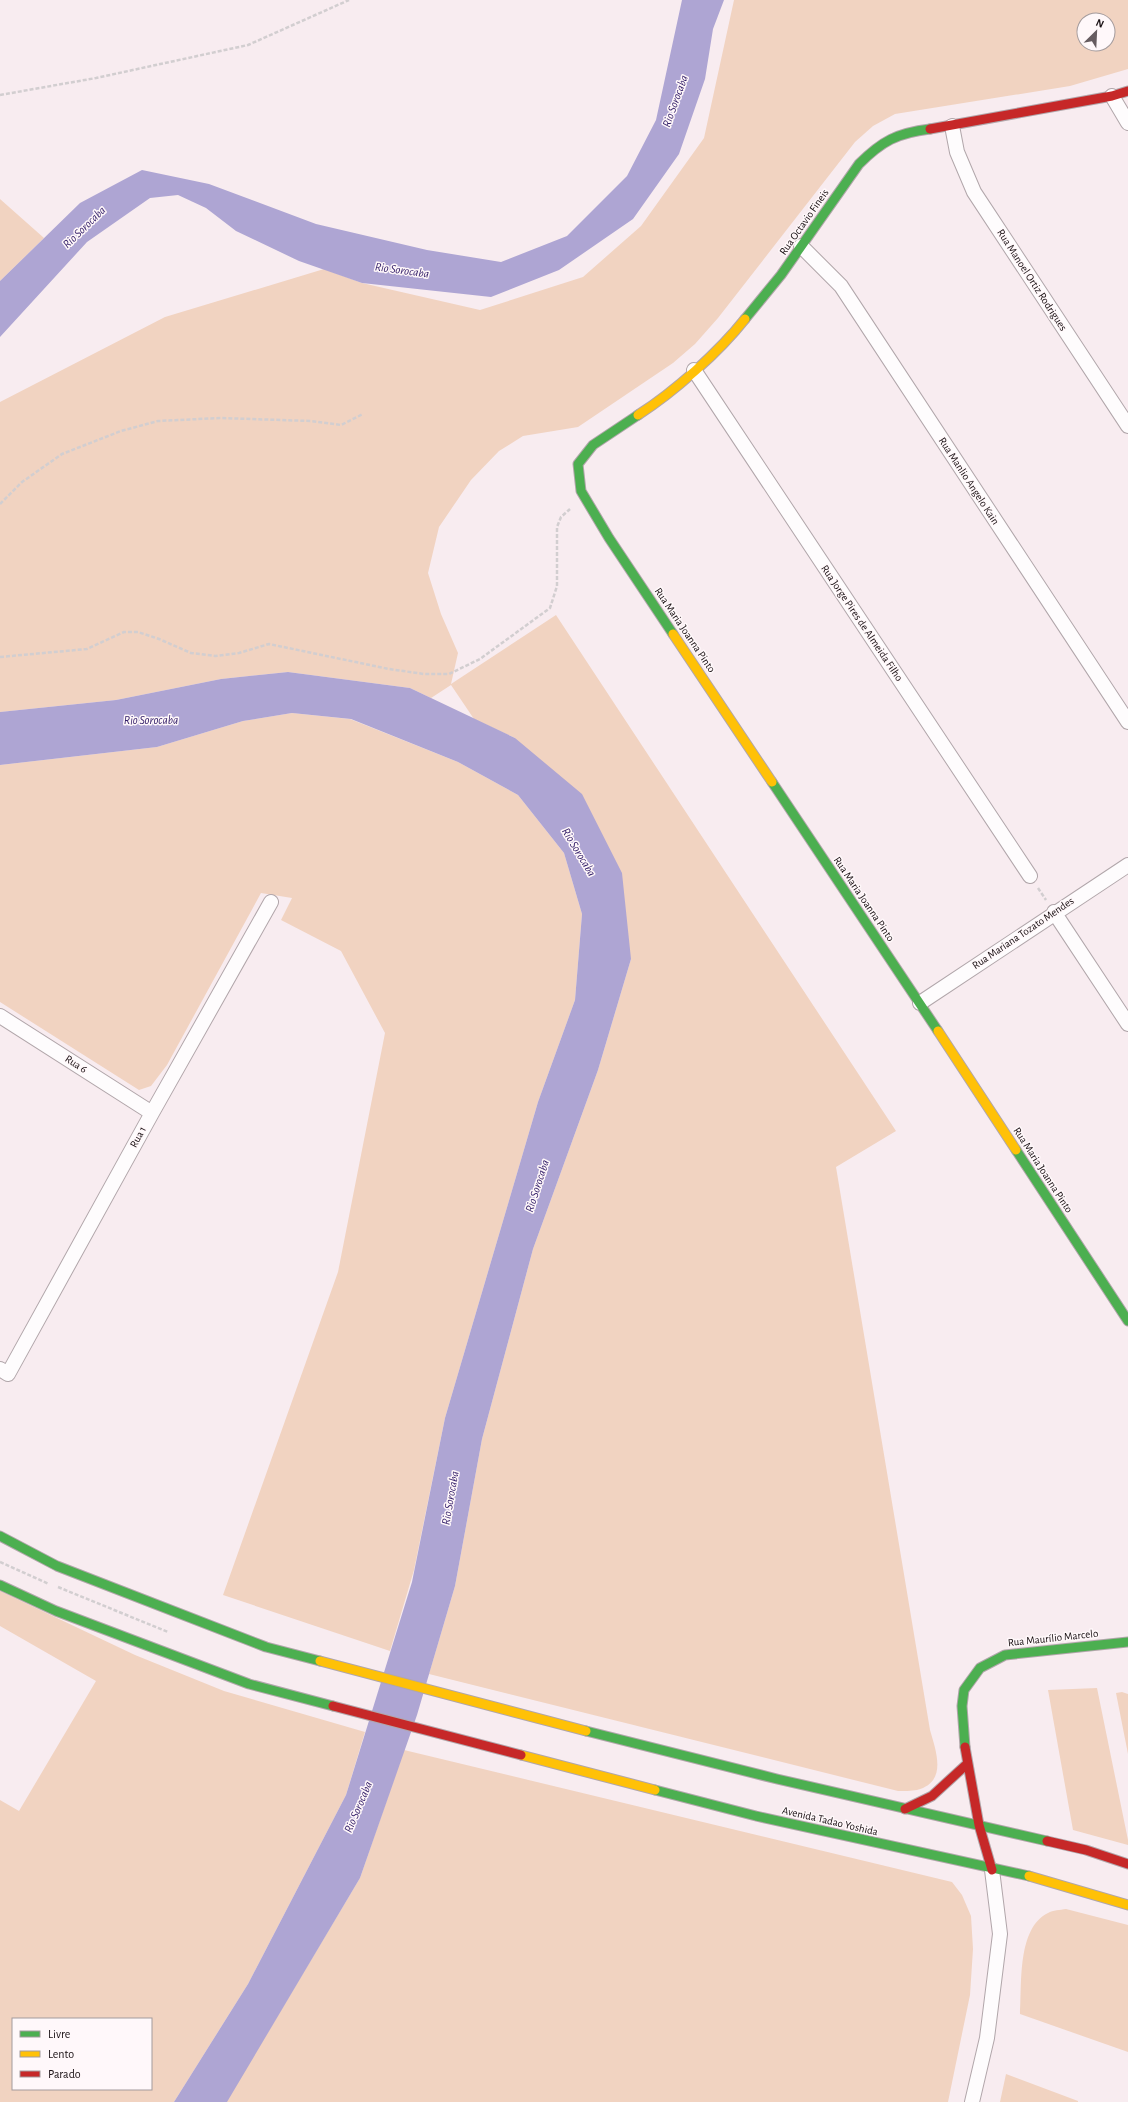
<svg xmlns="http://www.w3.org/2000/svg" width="1128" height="2102" font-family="'Alegreya Sans',sans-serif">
	<rect width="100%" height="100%" fill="#f8ecf0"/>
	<!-- green -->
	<path fill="#f1d3c1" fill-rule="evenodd" d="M734,0H1128V69L1070,86L895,114L873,126L855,142L718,318L695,344L673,363L578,427L523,436L499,451L471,480L439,527L428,573L441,614L458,653L451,684L556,615L896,1131L836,1167L930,1730C936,1751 948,1782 917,1790C911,1791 904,1791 898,1791L429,1674L455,1586L482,1439L533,1249L598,1070L631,959L515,738L474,719L451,685L431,698L410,688L288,672L221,679L116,700L0,712V402L165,317L324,269L362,283L480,310L583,277L641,226L704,138ZM1084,20H1108V44H1084Z
		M0,199L44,238L0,281Z
		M292,713L350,719L458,762L518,795L564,853L582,914L575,1000L538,1102L445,1418L414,1570L390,1651L223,1595L338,1272L385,1033L341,951L281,920L292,898L261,893L167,1065L151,1086L139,1090L0,1002V765L157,747L243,721Z
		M0,1591L135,1655L224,1691L365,1732L346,1795L248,1984L174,2102H0V1800L19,1811L96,1681L0,1626ZM13,2019H151V2089H13Z
		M1097,1688L1128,1840V1845L1073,1830L1048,1690Z
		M1122,1692L1128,1694V1754L1116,1693Z
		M404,1750L952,1882L962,1895L971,1916L973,1949L970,1995L948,2102H226L360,1878Z
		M1066,1909L1128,1925V2052L1020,2014C1022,1984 1017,1928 1048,1913C1053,1910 1060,1910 1066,1909Z
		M1006,2074L1078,2101V2102H1000Z"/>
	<!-- water -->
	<path fill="#aea5d3" d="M682,0H724L713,29L705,79L679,154L633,219L559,270L491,297L362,283L299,261L236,231L206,208L178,195L150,198L87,242L0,337V281L80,203L142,170L209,184L316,224L427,250L501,262L567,236L627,176L656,120Z
		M288,672L410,688L515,738L582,794L622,873L631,959L598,1070L533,1249L482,1439L455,1586L417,1715L360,1878L227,2102H174L248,1984L346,1795L412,1582L445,1418L538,1102L575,1000L582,914L564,853L518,795L458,762L351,719L292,713L243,721L157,747L0,765V712L116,700L221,679Z"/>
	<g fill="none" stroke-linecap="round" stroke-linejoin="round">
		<defs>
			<path id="street" d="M1112,96L1128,123
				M952,126L957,152L974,192L1128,426
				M801,246L841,286L1128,722
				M694,370L1030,876
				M1054,912L1128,1024
				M920,1003L1128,865
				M0,1016L152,1113
				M0,1369L8,1374L152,1113L271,902
				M972,2102L987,2038L1000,1934L992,1870"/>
			<path id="fast" d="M745,319L781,275L859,164C882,141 897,133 930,129
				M638,415L593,445L578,464L581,491L609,538L673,634
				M772,782L938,1031
				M1016,1150L1128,1321
				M0,1536L57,1566L266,1647L320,1661
				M0,1585L56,1611L249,1684L333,1706
				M586,1731L777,1779L1047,1841
				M965,1747L962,1706L964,1690L980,1668L1005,1655L1128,1642
				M655,1790L756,1816L1029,1876"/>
			<path id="slow" d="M638,415C674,392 719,352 745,319
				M673,634L772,782
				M938,1031L1016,1150
				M320,1661L586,1731
				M521,1755L655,1790
				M1029,1876L1128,1905"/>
			<path id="jam" d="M930,129L1112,96L1128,91
				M333,1706L521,1755
				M965,1747L979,1825L992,1870
				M905,1809L932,1796L967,1764
				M1047,1841L1086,1850L1128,1864"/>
		</defs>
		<!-- street casing -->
		<use href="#street" stroke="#b1a6aa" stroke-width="16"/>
		<!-- fast casing -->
		<use href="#fast" stroke="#b1a6aa" stroke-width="11"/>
		<!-- slow casing -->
		<use href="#slow" stroke="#b1a6aa" stroke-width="11"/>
		<!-- jam casing -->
		<use href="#jam" stroke="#b1a6aa" stroke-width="11"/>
		<!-- path -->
		<path stroke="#d2ced0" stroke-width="2.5" stroke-dasharray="4 2" stroke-linecap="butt" d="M0,95L96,78L248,45L349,0
			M0,504L22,482L62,454L121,431L158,421L220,418L311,421L341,425L363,414
			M0,657L87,649L124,632H138L159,639L191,653L215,656L239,653L269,644L389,669L424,674H449L480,659L550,608L557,586V527L561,517L570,509
			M1038,888L1046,900
			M0,1562L49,1584
			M58,1587L168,1632"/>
		<!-- street -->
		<use href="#street" stroke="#fefcfd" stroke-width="14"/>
		<!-- fast -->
		<use href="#fast" stroke="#4caf50" stroke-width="9"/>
		<!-- slow -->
		<use href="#slow" stroke="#ffc107" stroke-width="9"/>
		<!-- jam -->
		<use href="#jam" stroke="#c62828" stroke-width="9"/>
	</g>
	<g text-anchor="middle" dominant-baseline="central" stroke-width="3" stroke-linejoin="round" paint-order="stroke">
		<!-- street labels -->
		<g font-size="11" fill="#180f12" stroke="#fff8fa">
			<text transform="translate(804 222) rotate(-55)">Rua Octavio Fineis</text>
			<text transform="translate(1032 280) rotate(57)">Rua Manoel Ortiz Rodrigues</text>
			<text transform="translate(969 481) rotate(57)">Rua Manlio Angelo Kain</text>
			<text transform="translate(862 623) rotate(56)">Rua Jorge Pires de Almeida Filho</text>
			<text transform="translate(685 630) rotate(56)">Rua Maria Joanna Pinto</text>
			<text transform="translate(864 899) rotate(56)">Rua Maria Joanna Pinto</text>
			<text transform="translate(1023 933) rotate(-34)">Rua Mariana Tozato Mendes</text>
			<text transform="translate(76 1064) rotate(33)">Rua 6</text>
			<text transform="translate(138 1137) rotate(-61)">Rua 1</text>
			<text transform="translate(1043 1170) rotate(57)">Rua Maria Joanna Pinto</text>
			<text transform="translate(1053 1638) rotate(-6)">Rua Maurílio Marcelo</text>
			<text transform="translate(830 1821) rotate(13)">Avenida Tadao Yoshida</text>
		</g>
		<!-- water labels -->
		<g font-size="12" font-style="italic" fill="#301b66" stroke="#fff8fa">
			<text transform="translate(675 101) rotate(-70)">Rio Sorocaba</text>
			<text transform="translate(84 227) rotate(-44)">Rio Sorocaba</text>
			<text transform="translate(402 270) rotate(8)">Rio Sorocaba</text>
			<text x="151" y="720">Rio Sorocaba</text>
			<text transform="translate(579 852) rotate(59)">Rio Sorocaba</text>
			<text transform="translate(537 1186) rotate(-72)">Rio Sorocaba</text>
			<text transform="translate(450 1498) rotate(-80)">Rio Sorocaba</text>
			<text transform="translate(358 1807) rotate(-67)">Rio Sorocaba</text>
		</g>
	</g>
	<!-- legend -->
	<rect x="12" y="2018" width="140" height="72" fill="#fff8fa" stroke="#a39b9d"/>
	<rect x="20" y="2031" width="20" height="6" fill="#4caf50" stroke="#a39b9d"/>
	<text x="48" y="2038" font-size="12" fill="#180f12">Livre</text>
	<rect x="20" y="2051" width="20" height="6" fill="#ffc107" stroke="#a39b9d"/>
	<text x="48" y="2058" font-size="12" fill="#180f12">Lento</text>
	<rect x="20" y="2071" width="20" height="6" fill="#c62828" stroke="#a39b9d"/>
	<text x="48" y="2078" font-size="12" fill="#180f12">Parado</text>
	<!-- north arrow -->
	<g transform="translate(1096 32) rotate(24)"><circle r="19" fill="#fff8fa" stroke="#a39b9d"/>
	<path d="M0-3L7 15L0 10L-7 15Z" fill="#665c60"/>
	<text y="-6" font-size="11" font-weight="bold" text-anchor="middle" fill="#180f12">N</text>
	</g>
</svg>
